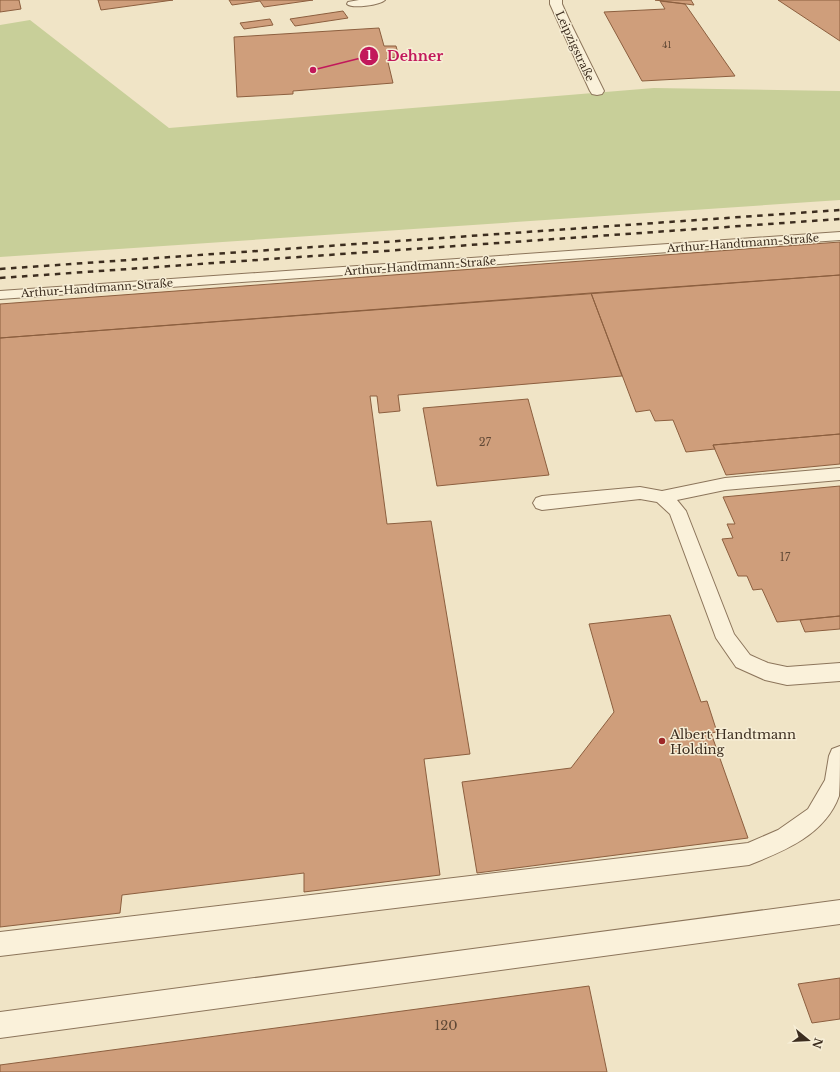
<svg xmlns="http://www.w3.org/2000/svg" width="840" height="1072" font-family="'Libre Baskerville',serif">
	<rect width="100%" height="100%" fill="#f0e4c6"/>
	<!-- green -->
	<path fill="#c8cf99" d="M30,20L169,128L654,88L840,91V200L0,257V25Z"/>
	<!-- building -->
	<path fill="#cf9e7b" stroke="#8c5f3f" d="M0,0H19L21,9L0,12Z
		M98,0H173L101,10Z
		M229,0H313L264,7L260,1L232,5Z
		M655,0H691L694,5Z
		M778,0H840V41Z
		M660,1L685,4L735,76L642,81L604,12L665,9Z
		M343,11L348,18L295,26L290,19Z
		M270,19L273,25L244,29L240,23Z
		M379,28L384,46H396L399,57L387,58L393,83L293,91V94L237,97L234,37Z
		M840,242V275L0,338V304Z
		M840,275V434L713,445L715,449L686,452L673,420L655,421L650,410L636,412L591,293Z
		M591,293L622,376L398,395L400,411L379,413L377,396H370L387,524L431,521L470,754L424,759L440,875L304,892V873L122,895L120,913L0,927V338Z
		M528,399L549,475L437,486L423,408Z
		M840,434V464L726,475L713,445Z
		M840,486V616L777,622L762,589L753,590L747,576H738L722,539L733,538L727,524H735L723,497Z
		M670,615L701,702L707,701L717,732L711,733L748,838L477,873L462,782L571,768L614,712L589,624Z
		M840,616V629L805,632L800,620Z
		M840,978V1019L812,1023L798,984Z
		M589,986L607,1072H0V1065Z"/>
	<g fill="none" stroke-linecap="round" stroke-linejoin="round">
		<defs>
			<path id="service" d="M359,0H385C380,5 352,9 347,4L348,2Z
				M840,232V240L0,299V291Z
				M840,468V480L725,490L677,500L686,511L734,634L750,655L768,663L787,667L840,663V681L787,685L765,680L736,667L716,638L670,514L657,502L640,499L542,510L536,508L533,503L536,498L542,496L640,487L662,491L725,478Z
				M840,746C840,757 840,787 839,796C825,835 784,851 749,865L0,956V932L748,843L778,830L808,809L825,780L829,756L832,749Z
				M840,900V924L0,1038V1012Z"/>
			<path id="minor" d="M550,0H562V4L571,24L604,91L602,94L597,95L592,94L590,91L559,24L550,4Z"/>
		</defs>
		<!-- service casing -->
		<use href="#service" stroke="#8c755b" stroke-width="2"/>
		<!-- minor casing -->
		<use href="#minor" stroke="#8c755b" stroke-width="2"/>
		<!-- service -->
		<use href="#service" fill="#faf1da" fill-rule="evenodd"/>
		<!-- minor -->
		<use href="#minor" fill="#faf1da" fill-rule="evenodd"/>
		<!-- rail -->
		<path stroke="#3c2d1f" stroke-width="2.5" stroke-dasharray="5.5 5.5" stroke-linecap="butt" d="M0,269L840,210
			M0,278L840,219"/>
	</g>
	<!-- markers -->
	<circle fill="#9e2828" stroke="#f7eed6" stroke-width="1.5" cx="662" cy="741" r="4"/>
	<g text-anchor="middle" dominant-baseline="central" stroke-width="3" stroke-linejoin="round" paint-order="stroke">
		<!-- far-number labels -->
		<g font-size="9" fill="#614936">
			<text x="667" y="44">41</text>
		</g>
		<!-- far-street labels -->
		<g font-size="11" fill="#3c2d1f" stroke="#f7eed6">
			<text transform="translate(575 46) rotate(65)">Leipzigstraße</text>
			<text transform="translate(743 243) rotate(-4)">Arthur-Handtmann-Straße</text>
			<text transform="translate(420 266) rotate(-4)">Arthur-Handtmann-Straße</text>
			<text transform="translate(97 288) rotate(-4)">Arthur-Handtmann-Straße</text>
		</g>
		<!-- number labels -->
		<g font-size="11" fill="#614936">
			<text x="485" y="442">27</text>
			<text x="785" y="557">17</text>
		</g>
		<!-- poi labels -->
		<g font-size="13" fill="#3c2d1f" stroke="#f7eed6" text-anchor="start">
			<text x="670" y="734">Albert Handtmann<tspan x="670" dy="15">Holding</tspan></text>
		</g>
		<!-- near-number labels -->
		<g font-size="13" fill="#614936">
			<text x="446" y="1025">120</text>
		</g>
	</g>
	<!-- callouts -->
	<path fill="none" stroke="#c2185b" stroke-width="1.5" d="M313 70L369 56"/>
	<g fill="#c2185b" stroke="#f7eed6" stroke-width="1.5">
		<circle cx="313" cy="70" r="4"/>
		<circle cx="369" cy="56" r="10"/>
	</g>
	<g font-size="12" text-anchor="middle" font-weight="bold" fill="#fff">
		<text x="369" y="60">1</text>
	</g>
	<g font-size="14" text-anchor="middle" font-weight="bold" fill="#c2185b" stroke="#f7eed6" stroke-width="3" stroke-linejoin="round" paint-order="stroke">
		<text x="415" y="61">Dehner</text>
	</g>
	<!-- north arrow -->
	<g transform="translate(808 1040) rotate(108)" stroke="#f7eed6" stroke-width="3" paint-order="stroke">
	<path d="M0-3L7 15L0 10L-7 15Z" fill="#3c2d1f"/>
	<text y="-6" font-size="11" font-weight="bold" text-anchor="middle" fill="#3c2d1f">N</text>
	</g>
</svg>
